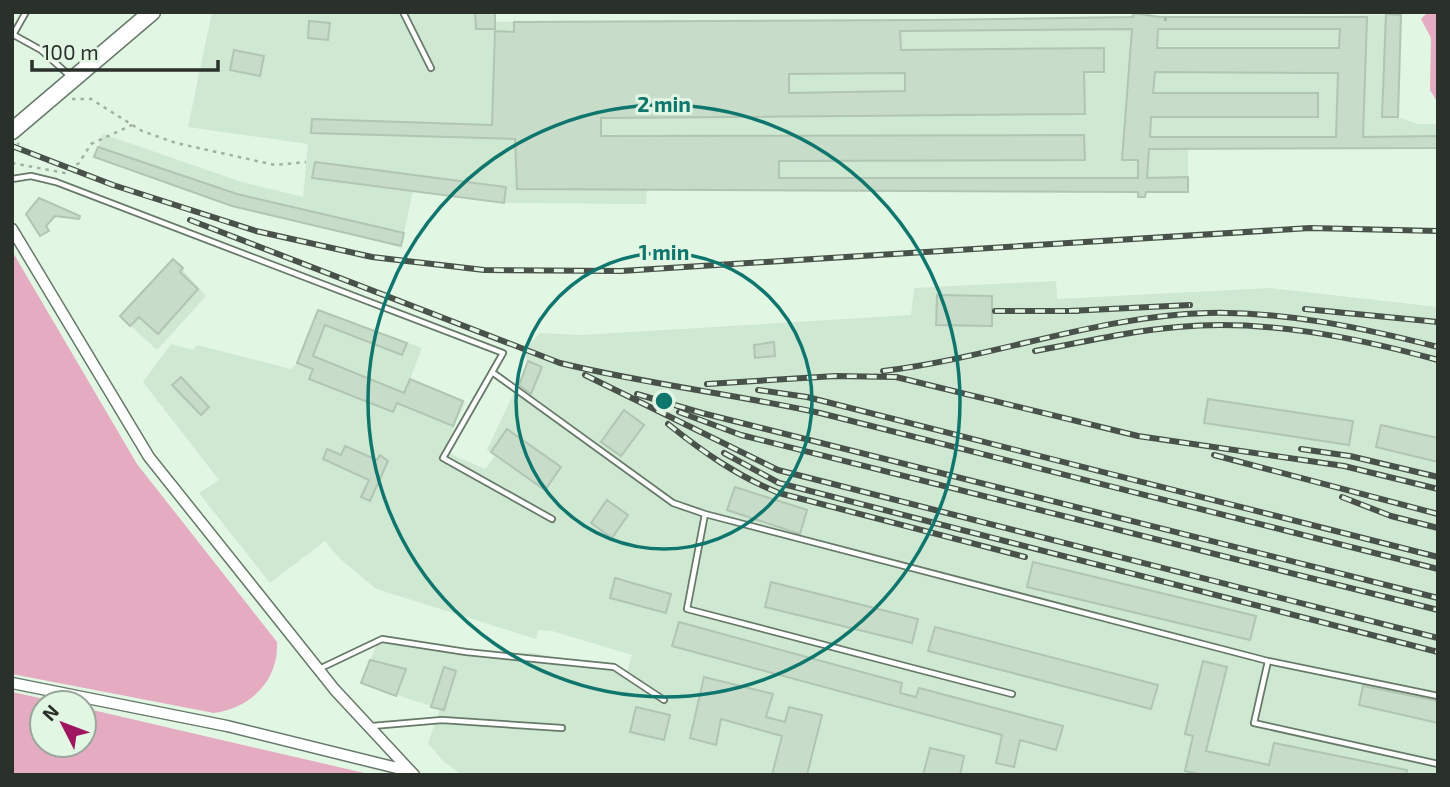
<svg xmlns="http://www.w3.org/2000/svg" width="1450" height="787" font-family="'Exo 2',sans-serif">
	<rect width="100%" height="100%" fill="#e2f6e4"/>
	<!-- built -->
	<path fill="#cfe8d2" d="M212,12H495V22L941,20L1129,17L1134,13L1174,17L1401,15L1398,117L1418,124H1438V148L1188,149V192L647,190L646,204L504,203L413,191L401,246L232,206L94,157L103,134L242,182L303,197L308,144L188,127Z
		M173,259L206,296L157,350L120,316Z
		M1056,281L1057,299L1270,288L1438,307V775H462L444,762L428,743L440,709L361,683L379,639L462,651L534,653L618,671L625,679L632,655L552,631L538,630L536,639L386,592L375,588L340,559L325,541L270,583L199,493L219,480L143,382L171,344L193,350L197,345L291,369L297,363L318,310L422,348L410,379L465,402L444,451L485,469L495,456L487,450L528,362L523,352L540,333L581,335L911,315L914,288Z"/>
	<!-- green -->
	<path fill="#e4abc1" d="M1428,12H1438V103L1430,90L1431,38L1421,19Z
		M12,251L137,464L277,642C279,681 250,708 214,713L12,674Z
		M12,692L63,703H42V745H84V708L373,775H12Z"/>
	<!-- building -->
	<path fill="#c8dcca" stroke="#b1c5b3" stroke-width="2" fill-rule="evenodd" d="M475,12H495V29H476Z
		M1134,13L1159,17H1367L1363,137L1438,136V148L1149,149L1147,178L1188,177V192H1146L1145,197H1138V192L517,189L515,139L311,133L312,119L492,125L495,31L514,32V22L932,20L1133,17ZM1132,29L1122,160H1138V178H779V161L1085,160L1084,135L601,136V118L1085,114L1084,72H1104V48L901,50L900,31ZM1158,29H1340L1339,48H1157ZM1155,72L1338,73L1336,137H1150L1151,117H1318V93H1153ZM905,73V91L789,93V74Z
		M1386,14L1401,15L1398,117H1382Z
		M309,21L330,23L328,40L308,38Z
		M234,50L264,56L260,76L230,70Z
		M98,147L237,194L404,233L401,246L232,206L94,157Z
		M315,162L506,187L504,203L312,178Z
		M39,198L80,216L79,219L55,216L46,226L49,231L40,236L26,214Z
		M173,259L183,268L180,272L198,289L158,334L139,317L130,326L120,316Z
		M937,295L992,296V326L936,325Z
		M318,310L407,343L402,355L325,325L313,356L404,393L410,379L463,401L453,426L397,403L393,412L309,379L313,369L297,363Z
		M774,342L775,356L755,358L754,345Z
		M528,361L542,367L531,394L519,385Z
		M181,377L209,407L201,415L172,385Z
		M1208,399L1353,421L1349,445L1204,423Z
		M624,410L644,425L621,456L601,442Z
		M1381,425L1438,438V462L1376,447Z
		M507,429L561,467L545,490L491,452Z
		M345,446L377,460L380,455L388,461L370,501L361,497L369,480L323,459L327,449L341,455Z
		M735,487L807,510L800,534L727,510Z
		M607,500L628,515L612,538L591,523Z
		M1033,562L1256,616L1250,640L1027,587Z
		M615,578L671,594L666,613L610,598Z
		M771,582L918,619L912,643L765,607Z
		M679,622L902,683L900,693L916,697L919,688L1063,726L1056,750L1020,740L1014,767L996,763L1002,735L672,646Z
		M935,627L1158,685L1151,709L928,651Z
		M370,660L406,669L396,696L361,683Z
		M1203,661L1227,667L1206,751L1269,765L1274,743L1407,770L1406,775H1203L1185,771L1193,736L1185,734Z
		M444,667L456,671L444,710L431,707Z
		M704,677L773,694L766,717L785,722L789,707L822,715L807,775H772L782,736L721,719L716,745L690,738Z
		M1363,686L1438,701V723L1359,705Z
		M636,707L670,715L664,740L630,732Z
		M930,748L964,756L960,775H923Z"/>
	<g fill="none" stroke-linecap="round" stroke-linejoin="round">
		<defs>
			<path id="lane" d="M403,12L431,68
				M12,34L41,50L70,76
				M13,35L26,12
				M12,179L31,176L56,182L503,353L443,458L552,519
				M492,372L673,503L705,514L687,609L1012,694
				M705,514L1268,661L1254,723L1438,764
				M1268,661L1438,696
				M319,669L382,639L466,652L614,667L664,700
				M372,726L442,720L562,728"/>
			<path id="street" d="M12,229L149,457L335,690L414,775
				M12,683L227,726L409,771"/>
			<path id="primary" d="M12,131L152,12"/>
		</defs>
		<!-- lane casing -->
		<use href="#lane" stroke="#677969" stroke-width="8"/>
		<!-- street casing -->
		<use href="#street" stroke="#677969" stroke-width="13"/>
		<!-- primary casing -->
		<use href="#primary" stroke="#677969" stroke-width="19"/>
		<!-- path -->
		<path stroke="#a2b1a3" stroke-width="2.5" stroke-dasharray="3.5 5" stroke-linecap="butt" d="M1165,21L1167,12
			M72,99H91L142,131L176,143L275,165L306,162
			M12,151L19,143
			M12,163L65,173L79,163L91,144L132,125"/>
		<!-- lane -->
		<use href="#lane" stroke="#fff" stroke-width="4.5"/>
		<!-- street -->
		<use href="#street" stroke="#fff" stroke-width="10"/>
		<!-- primary -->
		<use href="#primary" stroke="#fff" stroke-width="16"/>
		<defs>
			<path id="rail" d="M12,146L113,185L256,231L372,257L484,270L621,271L1310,228L1438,231
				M190,220L560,363C646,384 734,394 820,413L1438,569
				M1305,309L1438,322
				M995,311H1078
				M1069,311L1190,305
				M1035,351C1083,342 1130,331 1178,327C1265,319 1354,337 1438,360
				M883,371C992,358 1097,316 1207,313C1285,311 1363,328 1438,347
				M585,375L778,470L1438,638
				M707,384L836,376L896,377L1138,436L1344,466L1438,489
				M758,390L807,397L1438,557
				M637,394L702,413L1438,598
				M679,412L741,435L1438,610
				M668,424C703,452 737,476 779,493L1025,557
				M1301,449L1350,456L1438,477
				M724,453L779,483L1438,652
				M1214,455L1438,514
				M1342,497L1391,516L1438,528"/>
		</defs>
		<!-- rail casing -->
		<use href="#rail" stroke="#49524a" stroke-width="6"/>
		<!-- rail -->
		<use href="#rail" stroke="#e2f6e4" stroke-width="3.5" stroke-dasharray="10" stroke-linecap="butt"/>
	</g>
	<!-- distance rings -->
	<g fill="none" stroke="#0f766e" stroke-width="3.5">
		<circle cx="664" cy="401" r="148"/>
		<circle cx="664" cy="401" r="296"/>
	</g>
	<circle cx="664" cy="401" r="10" fill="#0f766e" stroke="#e2f6e4" stroke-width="3.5"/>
	<g font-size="21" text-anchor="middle" font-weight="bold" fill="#0f766e" stroke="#e2f6e4" stroke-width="6" stroke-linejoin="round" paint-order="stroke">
		<text x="664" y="112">2 min</text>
		<text x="664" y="260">1 min</text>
	</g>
	<!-- border -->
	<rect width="1450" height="787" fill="none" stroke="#2a312b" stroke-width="28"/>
	<!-- north arrow -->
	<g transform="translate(63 724) rotate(312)"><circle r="33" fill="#e2f6e4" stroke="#98a79a" stroke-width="2"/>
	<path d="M0-5L12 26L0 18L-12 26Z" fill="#a01560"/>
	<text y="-10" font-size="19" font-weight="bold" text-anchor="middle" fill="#2a312b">N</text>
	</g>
	<!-- scale -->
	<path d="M32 60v10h186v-10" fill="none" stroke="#2a312b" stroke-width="3.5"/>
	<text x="42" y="60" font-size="21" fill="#2a312b" stroke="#e2f6e4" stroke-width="5" paint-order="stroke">100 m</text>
</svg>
